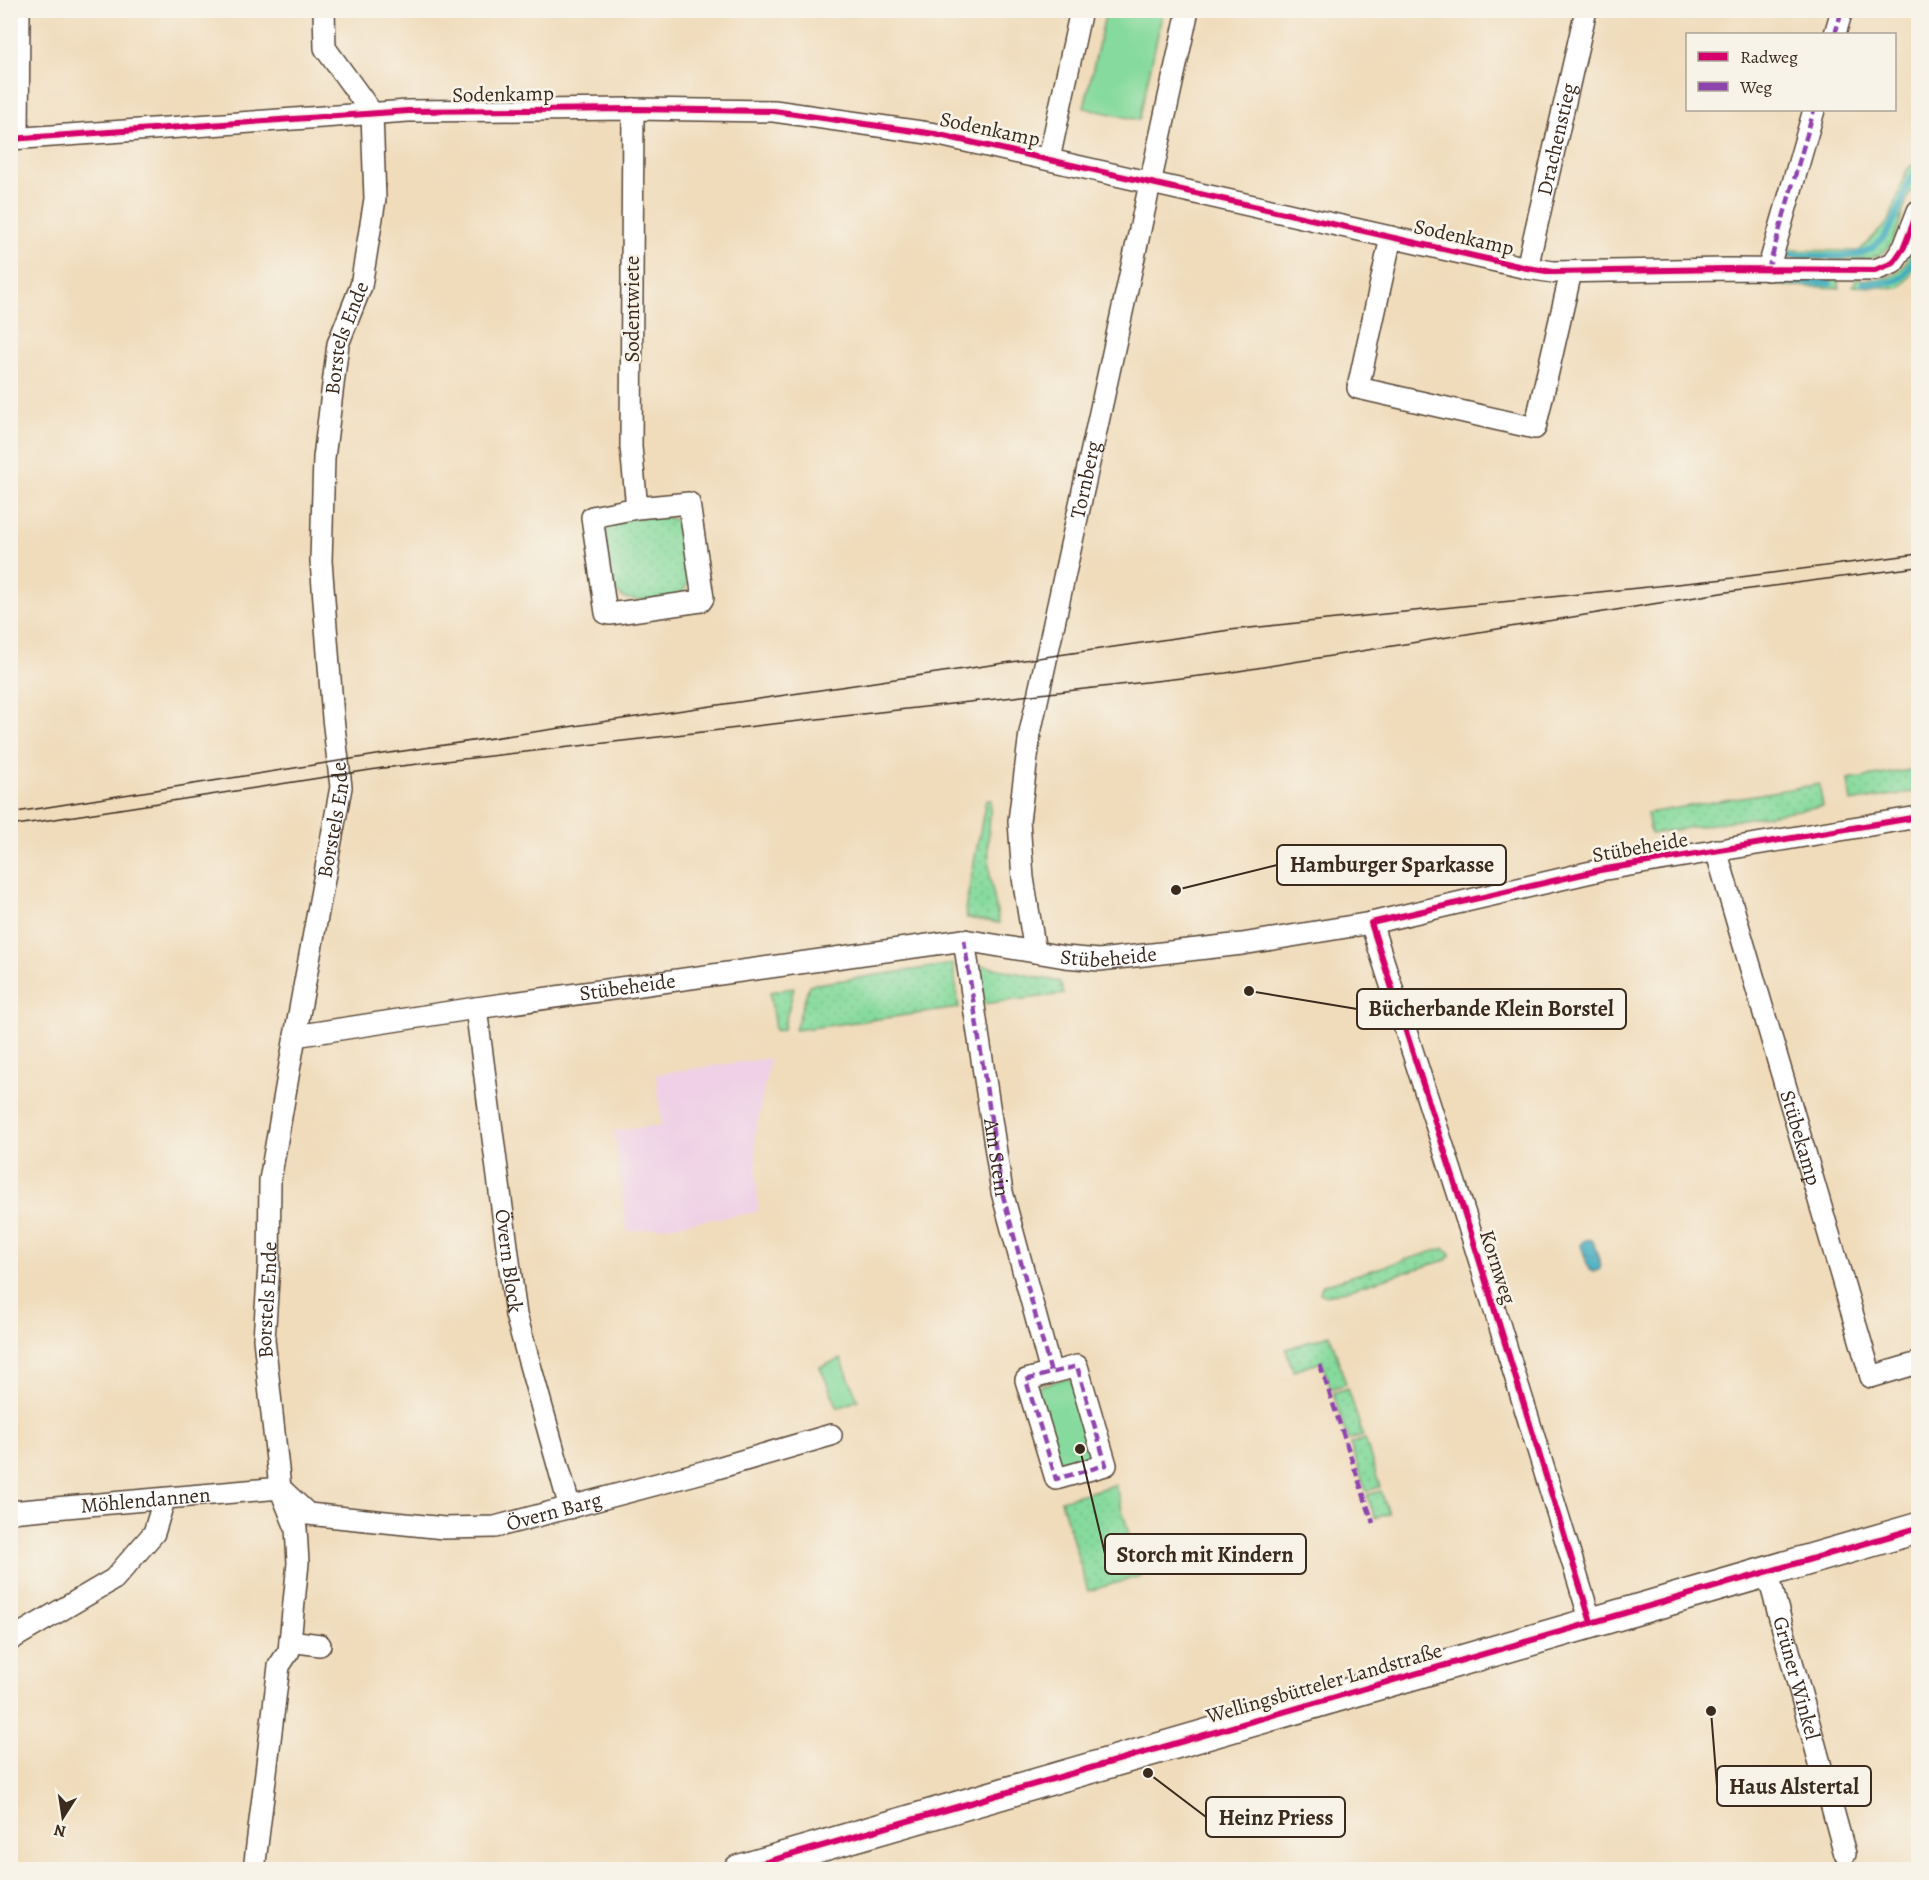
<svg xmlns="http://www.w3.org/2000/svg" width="1929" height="1880" font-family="Alegreya,serif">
	<defs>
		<pattern id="grass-dots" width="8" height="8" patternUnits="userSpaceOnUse" patternTransform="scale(1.5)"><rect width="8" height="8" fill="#86da9d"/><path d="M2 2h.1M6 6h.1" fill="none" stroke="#75bb87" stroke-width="1.8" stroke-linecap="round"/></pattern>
		<pattern id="water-ripples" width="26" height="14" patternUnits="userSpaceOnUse" patternTransform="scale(1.5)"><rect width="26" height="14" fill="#3facbe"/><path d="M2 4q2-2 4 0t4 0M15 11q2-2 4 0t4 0" fill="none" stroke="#368c9a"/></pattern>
	</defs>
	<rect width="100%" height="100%" fill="#f7f3e8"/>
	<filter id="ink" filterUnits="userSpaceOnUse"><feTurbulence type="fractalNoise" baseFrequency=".0167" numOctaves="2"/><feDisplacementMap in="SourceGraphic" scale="12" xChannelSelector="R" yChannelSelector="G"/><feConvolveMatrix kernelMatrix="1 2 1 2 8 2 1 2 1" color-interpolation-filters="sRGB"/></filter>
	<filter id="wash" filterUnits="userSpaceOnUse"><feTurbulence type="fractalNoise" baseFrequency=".008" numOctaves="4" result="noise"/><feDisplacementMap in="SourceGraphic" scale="24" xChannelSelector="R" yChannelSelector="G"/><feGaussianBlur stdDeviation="1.35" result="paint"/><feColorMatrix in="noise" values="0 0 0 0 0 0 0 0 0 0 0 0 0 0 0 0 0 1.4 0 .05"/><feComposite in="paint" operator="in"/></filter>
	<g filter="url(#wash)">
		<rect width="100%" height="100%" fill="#f0dcbb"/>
		<!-- built -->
		<path fill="#efd0e6" d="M770,1058L755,1135L758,1212L627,1232L614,1131L662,1125L656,1074Z"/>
		<!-- grass -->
		<path fill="url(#grass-dots)" stroke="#60825e" stroke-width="1.5" d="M1918,163V184C1906,194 1904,210 1899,225C1896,235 1890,250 1879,255C1862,264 1809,258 1787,258L1783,250L1859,251L1889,221L1907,170L1911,166Z
			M1918,231C1918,255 1919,271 1899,288L1853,286L1856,279C1903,280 1903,273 1918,231Z
			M1777,278L1838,280L1840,288L1769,285Z
			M662,515L676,521L682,527L691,576C688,583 685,591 678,595C668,599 632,603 623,597C613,591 611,579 609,569C607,562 604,554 603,546C600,516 642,518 662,515Z
			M1918,769V791L1851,802L1848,780Z
			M1819,784L1823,806L1651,834L1647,813Z
			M986,800H991L988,843L990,877L999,923L967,918L965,910Z
			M953,964L959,1008L795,1030L809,985Z
			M976,964L1060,982L1064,994L982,1004Z
			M794,988L783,1030L775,1031L770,992Z
			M1444,1248L1450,1252V1256L1446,1260L1327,1296L1320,1293L1321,1288L1323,1285Z
			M1330,1335L1346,1384L1331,1389L1322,1362L1293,1371L1286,1349Z
			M1348,1388L1363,1436L1348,1440L1333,1393Z
			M1365,1439L1380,1487L1366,1491L1350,1444Z
			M1115,1485L1141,1576L1088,1591L1061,1500Z
			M1381,1491L1389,1514L1375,1518L1367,1495Z"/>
		<!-- park -->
		<path fill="#86da9d" stroke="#60825e" stroke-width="1.5" d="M1106,11H1163L1139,120L1084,108Z
			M841,1359L858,1400L838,1408L820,1367Z
			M1063,1379H1071L1094,1451L1091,1459L1060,1467L1036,1392L1040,1386Z"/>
		<!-- water -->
		<path fill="url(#water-ripples)" stroke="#3d6b6e" stroke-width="1.5" d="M1589,1239L1593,1241L1601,1266L1599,1270L1593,1272L1589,1270L1581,1245L1583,1241Z"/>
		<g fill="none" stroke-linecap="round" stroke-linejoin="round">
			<!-- stream -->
			<path stroke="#3facbe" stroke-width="6" d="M1790,255C1854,256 1879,268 1903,198C1907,187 1909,176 1918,170
				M1780,282L1830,283
				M1863,283C1901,283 1905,283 1918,246"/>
		</g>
	</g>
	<g filter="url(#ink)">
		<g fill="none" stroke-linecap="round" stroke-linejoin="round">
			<defs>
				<g id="street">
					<path d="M1835,34L1842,10"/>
					<path d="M633,109L631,447L637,508L689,503L703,598L701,601L610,614L606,613L592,517L637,508"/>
					<path d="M18,138L19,10"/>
					<path d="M10,139L408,111L633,109L774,111L935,134L1527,268L1553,272L1727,269L1875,270L1893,263L1904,247L1918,211"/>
					<path d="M1049,159L1081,10"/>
					<path d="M1391,237L1358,388L1535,428L1571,272"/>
					<path id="s1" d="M1527,268L1586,10"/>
					<path d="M1768,270L1814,110"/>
					<path id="s2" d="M1716,850L1871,1377L1918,1363"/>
					<path d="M1371,923L1471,1233L1591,1622"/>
					<path id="s3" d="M964,940L1002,1192L1051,1373L1026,1380L1056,1479L1106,1465L1077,1366L1051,1373"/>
					<path id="s4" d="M1035,952L1023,878L1019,821L1030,733L1188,10"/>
					<path id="s5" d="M476,1008L516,1315L570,1508"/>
					<path id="s6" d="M295,1036L476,1008L964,940L1065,957L1099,960L1242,944L1371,923L1600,870L1918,817"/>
					<path id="s7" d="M10,1512L280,1488L308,1514L444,1528L495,1527L714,1469L831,1435"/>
					<path id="s8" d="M1767,1571L1845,1854"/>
					<path d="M10,1640L114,1579L154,1533L164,1500"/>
					<path d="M290,1641L320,1645"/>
					<path id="s9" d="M254,1870L279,1666L289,1651L298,1563L296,1528L280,1488L264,1339L269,1265L270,1180L295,1036L341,787L333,718L321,561L324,458L338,344L361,286L375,199L372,113L325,48L324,10"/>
				</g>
				<path id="secondary" d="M739,1870L1918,1528"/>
			</defs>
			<!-- street casing -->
			<use href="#street" stroke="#564536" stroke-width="24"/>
			<!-- secondary casing -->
			<use href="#secondary" stroke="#564536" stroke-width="33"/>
			<!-- street -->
			<use href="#street" stroke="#fff" stroke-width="21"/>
			<!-- secondary -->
			<use href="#secondary" stroke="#fff" stroke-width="30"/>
			<!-- tram -->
			<path stroke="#3b2a1e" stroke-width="1.5" d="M10,813L383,754L1230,630L1725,579L1918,554
				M10,826L383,768L1226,673L1727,592L1918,567"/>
			<!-- quiet -->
			<path stroke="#8e44ad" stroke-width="4.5" stroke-dasharray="9 4.5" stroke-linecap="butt" d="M1835,34L1842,10
				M1768,270L1814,110
				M964,940L1002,1192L1051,1373L1026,1380L1056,1479L1106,1465L1077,1366L1051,1373
				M1320,1365L1373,1523"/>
			<defs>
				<path id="cycleway" d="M10,139L408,111L633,109L774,111L935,134L1527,268L1553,272L1727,269L1875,270L1893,263L1904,247L1918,211
					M1591,1622L1471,1233L1371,923L1600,870L1918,817
					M739,1870L1918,1528"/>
			</defs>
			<!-- cycleway casing -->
			<use href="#cycleway" stroke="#f7f3e8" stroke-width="10"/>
			<!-- cycleway -->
			<use href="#cycleway" stroke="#d6006c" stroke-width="6"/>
		</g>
	</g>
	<g text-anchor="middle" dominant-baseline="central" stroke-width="5" stroke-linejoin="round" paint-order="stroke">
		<!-- street labels -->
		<g font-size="21" fill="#3b2a1e" stroke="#f7f3e8">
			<text transform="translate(503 94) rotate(-1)">Sodenkamp</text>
			<text transform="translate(990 129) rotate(12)">Sodenkamp</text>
			<text stroke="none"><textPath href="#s1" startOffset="132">Drachenstieg</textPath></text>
			<text transform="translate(1464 237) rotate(13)">Sodenkamp</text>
			<text transform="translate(632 309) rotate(-90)">Sodentwiete</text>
			<text stroke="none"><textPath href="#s9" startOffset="1551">Borstels Ende</textPath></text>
			<text stroke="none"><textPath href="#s4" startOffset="480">Tornberg</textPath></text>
			<text stroke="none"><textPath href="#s9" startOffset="1065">Borstels Ende</textPath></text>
			<text transform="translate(1640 847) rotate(-10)">Stübeheide</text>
			<text stroke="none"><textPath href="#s6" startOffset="822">Stübeheide</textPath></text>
			<text stroke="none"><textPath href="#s6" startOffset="336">Stübeheide</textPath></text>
			<text stroke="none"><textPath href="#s2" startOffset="300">Stübekamp</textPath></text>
			<text stroke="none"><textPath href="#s3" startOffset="220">Am Stein</textPath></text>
			<text stroke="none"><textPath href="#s5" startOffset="255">Övern Block</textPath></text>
			<text transform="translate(1498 1267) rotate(72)">Kornweg</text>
			<text stroke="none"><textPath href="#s9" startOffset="579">Borstels Ende</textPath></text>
			<text stroke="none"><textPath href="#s7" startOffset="136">Möhlendannen</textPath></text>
			<text stroke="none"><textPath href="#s7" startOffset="558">Övern Barg</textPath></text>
			<text stroke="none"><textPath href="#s8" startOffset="111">Grüner Winkel</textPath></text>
			<text transform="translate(1324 1683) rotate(-16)">Wellingsbütteler Landstraße</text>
		</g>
	</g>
	<!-- callouts -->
	<path fill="none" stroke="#3b2a1e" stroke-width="2" d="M1176 890L1277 865M1249 991L1357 1009M1080 1449L1105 1554M1711 1711L1717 1786M1148 1773L1206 1817"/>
	<g fill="#3b2a1e" stroke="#f7f3e8" stroke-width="2">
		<circle cx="1176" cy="890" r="6"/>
		<circle cx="1249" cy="991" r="6"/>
		<circle cx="1080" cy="1449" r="6"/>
		<circle cx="1711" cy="1711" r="6"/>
		<circle cx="1148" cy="1773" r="6"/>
	</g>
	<g fill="#f7f3e8" stroke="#3b2a1e" stroke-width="2">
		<rect x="1277" y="845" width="229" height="40" rx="6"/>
		<rect x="1357" y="989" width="269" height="40" rx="6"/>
		<rect x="1105" y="1534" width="201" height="40" rx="6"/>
		<rect x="1717" y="1766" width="154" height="40" rx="6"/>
		<rect x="1206" y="1797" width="139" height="40" rx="6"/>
	</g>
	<g font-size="22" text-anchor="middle" font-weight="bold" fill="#3b2a1e">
		<text x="1392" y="872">Hamburger Sparkasse</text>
		<text x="1491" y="1016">Bücherbande Klein Borstel</text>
		<text x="1205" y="1562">Storch mit Kindern</text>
		<text x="1794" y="1794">Haus Alstertal</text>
		<text x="1276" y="1825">Heinz Priess</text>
	</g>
	<!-- margin -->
	<rect width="1929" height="1880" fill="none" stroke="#f7f3e8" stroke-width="36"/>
	<!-- legend -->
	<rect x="1686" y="33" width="210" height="78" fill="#f7f3e8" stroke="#aca397" stroke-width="1.5"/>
	<rect x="1698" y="52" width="30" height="9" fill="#d6006c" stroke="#aca397" stroke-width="1.5"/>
	<text x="1740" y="63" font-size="18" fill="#3b2a1e">Radweg</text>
	<rect x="1698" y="82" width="30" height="9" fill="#8e44ad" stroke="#aca397" stroke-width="1.5"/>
	<text x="1740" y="93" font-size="18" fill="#3b2a1e">Weg</text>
	<!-- north arrow -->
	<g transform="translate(63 1817) rotate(192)" stroke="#f7f3e8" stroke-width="4.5" paint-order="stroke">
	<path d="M0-4.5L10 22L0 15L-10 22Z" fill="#3b2a1e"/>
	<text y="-9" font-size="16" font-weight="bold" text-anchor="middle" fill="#3b2a1e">N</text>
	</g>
</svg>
